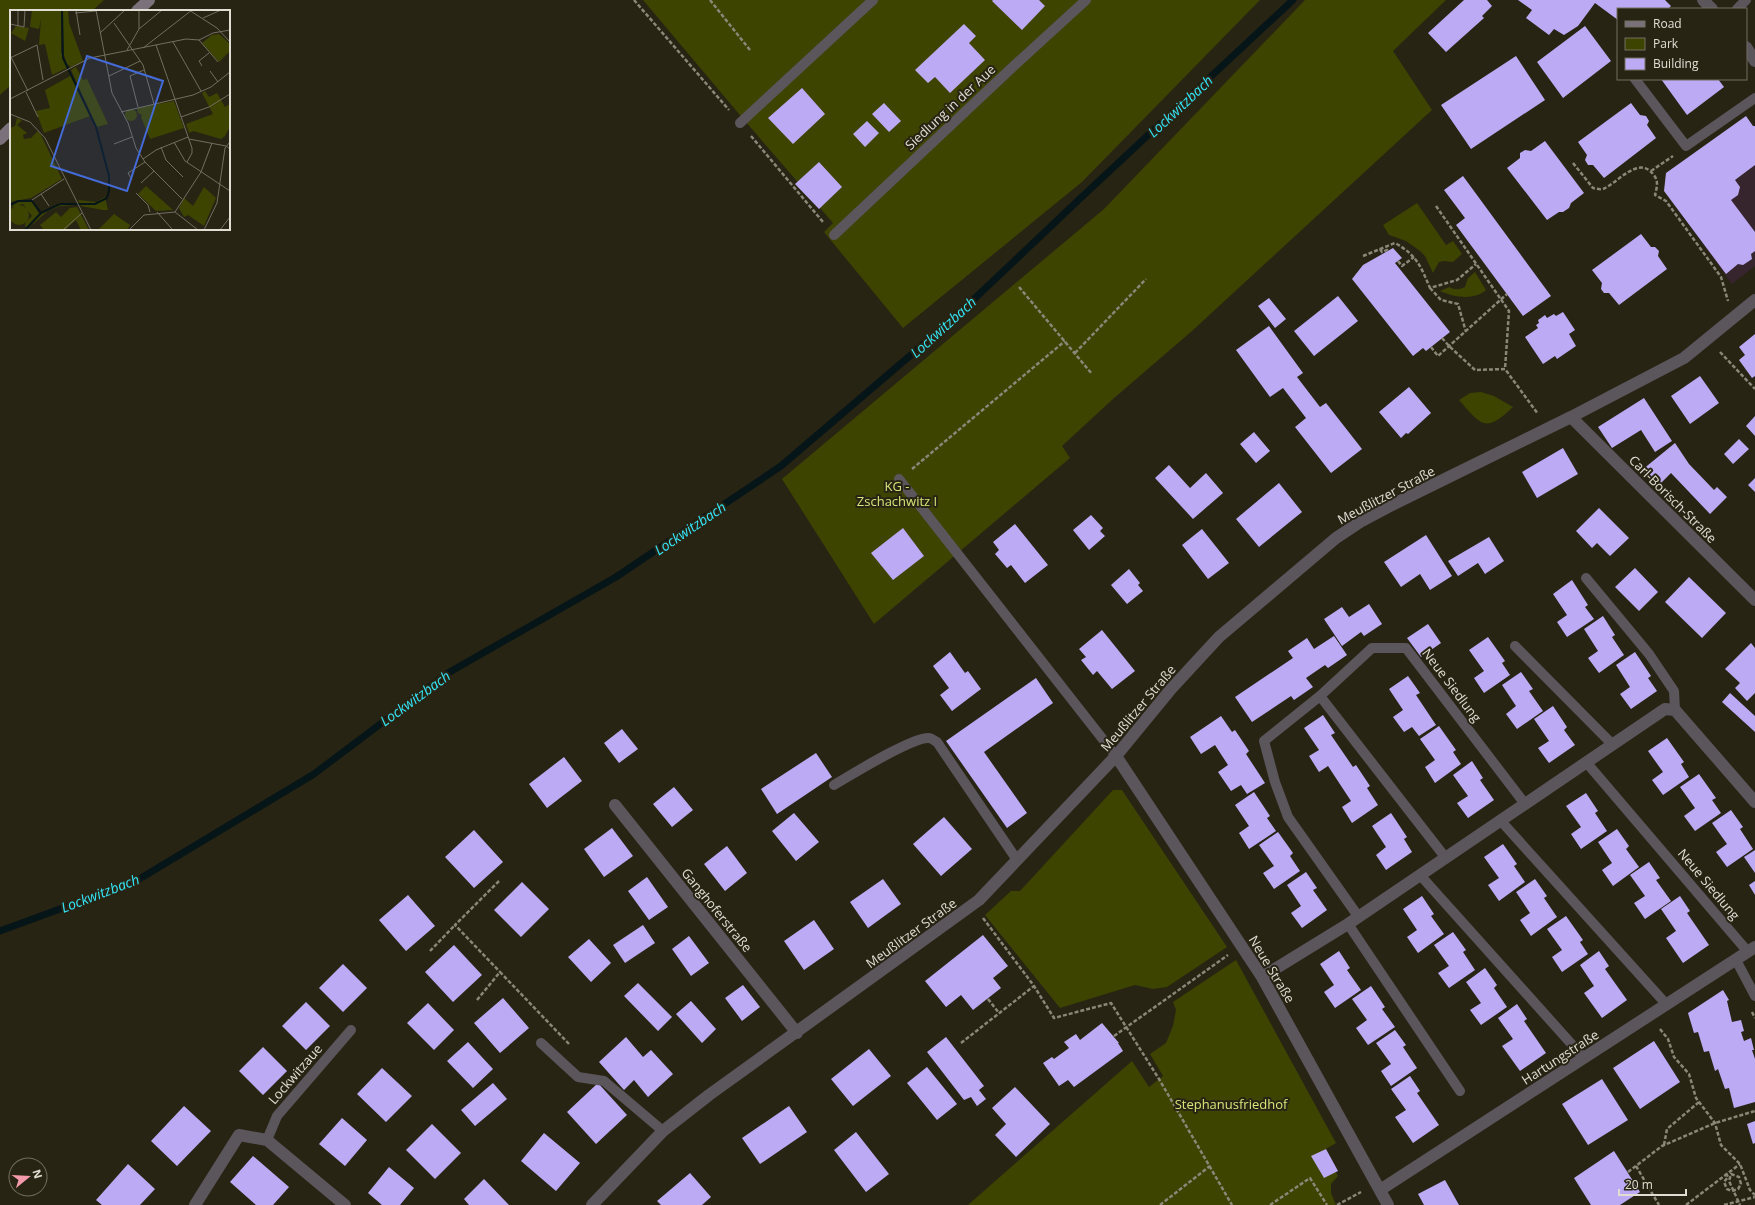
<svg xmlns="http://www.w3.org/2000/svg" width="1755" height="1205" font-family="'Open Sans',sans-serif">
	<rect width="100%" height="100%" fill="#282414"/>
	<!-- commercial -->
	<path fill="#37252e" d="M1755,165V266L1732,284L1685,219Z"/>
	<!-- green -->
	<path fill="#3c4400" d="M0,0H104L92,11H11V85L0,95Z
		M643,0H1260L1082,182L903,328L824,232L833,223L739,114Z
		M1305,0H1446L1393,51L1432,110L1192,331L1113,399L1062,446L1070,458L874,624L782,479L1104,209Z
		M1417,203L1446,245L1453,241L1462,254L1453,262L1444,261L1439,262L1433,273L1425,256L1420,251L1406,241L1389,235L1383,225Z
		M1475,272L1486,290C1474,301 1453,297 1440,291L1449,287C1455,290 1458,290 1465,287L1468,278Z
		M1481,392L1494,396L1513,407C1485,434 1481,425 1459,400L1470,393Z
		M1113,790H1122L1227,947L1167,987L1153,989L1135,985L1060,1008L985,915L1011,891H1020Z
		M1236,960L1336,1143L1324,1150L1338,1176L1331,1184V1193L1336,1205H968L1132,1061L1149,1087L1163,1076L1150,1054L1166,1043L1173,1026L1176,1010L1173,1002Z"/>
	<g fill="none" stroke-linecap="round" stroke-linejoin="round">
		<!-- stream -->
		<path stroke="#061517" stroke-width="7" d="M0,931L136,881L314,774L448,673L616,577L781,466L953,319L1086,193L1293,0"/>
	</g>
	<!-- building -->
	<path fill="#bcaaf5" d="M993,0H1039L1045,6L1022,30L992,1Z
		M1464,0H1487L1492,6L1482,16L1484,18L1446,52L1428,33Z
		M1518,0H1665L1671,6L1668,9H1618V20L1595,3L1578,26L1564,35L1554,29L1549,35L1526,18L1532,10Z
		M964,24L976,36L969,43L985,60L950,93L935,77L928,83L915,70Z
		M1585,26L1611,61L1563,98L1537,62Z
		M1516,56L1545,100L1471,149L1441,105Z
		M1661,79H1718L1724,87L1687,115Z
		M802,88L825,114L793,144L768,118Z
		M884,103L901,121L889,132L872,114Z
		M1631,103L1640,115L1646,116L1649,121L1647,125L1656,138L1604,178L1593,165H1588L1585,160L1587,155L1578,142Z
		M1746,116L1753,126H1755V165L1735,180L1740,187L1738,195L1731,200L1755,232V251L1751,254L1752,259L1743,265L1738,264L1726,274L1664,191L1666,173Z
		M867,121L879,133L865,147L853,134Z
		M1545,141L1584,193L1571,203L1569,208L1563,212H1559L1547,220L1507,168L1520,158V153L1525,150L1531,151Z
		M819,162L842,187L819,209L795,184Z
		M1463,176L1551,296L1523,316L1456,225L1465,218L1444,190Z
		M1641,234L1651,247H1655L1659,251L1658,256L1667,269L1619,305L1609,293H1604L1601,289L1602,283L1592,270Z
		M1393,248L1402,258L1395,263L1450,332L1426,351L1423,348L1413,356L1352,279L1363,265Z
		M1338,296L1358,321L1314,356L1294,331Z
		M1269,298L1286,319L1275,328L1258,306Z
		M1563,312L1575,330L1569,334L1576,346L1557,359L1555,356L1543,364L1525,337L1538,328L1536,325L1539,323L1538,320L1541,318L1545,315L1547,318L1554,314L1556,316Z
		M1269,326L1303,373L1297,377L1320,407L1326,403L1362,449L1331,473L1295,427L1306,418L1283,388L1270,397L1236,350Z
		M1755,334V376L1752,378L1739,360L1745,355L1739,347Z
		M1700,376L1719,403L1690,424L1671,396Z
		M1409,387L1431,413L1408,434L1406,433L1401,438L1379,412Z
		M1644,398L1672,441L1655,452L1641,430L1612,448L1598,427Z
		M1755,416V436L1746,426Z
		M1254,432L1270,451L1256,463L1240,444Z
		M1739,439L1749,449L1733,464L1724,454Z
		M1675,443L1689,464L1714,490L1717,487L1727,497L1710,514L1671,473L1658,486L1642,470Z
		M1563,448L1578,474L1537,498L1522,472Z
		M1169,465L1190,488L1206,473L1223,493L1193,519L1155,478Z
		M1755,478V492L1748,485Z
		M1279,483L1302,512L1259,547L1236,519Z
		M1599,508L1629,538L1610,556L1597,543L1592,548L1576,531Z
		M1091,515L1103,528L1100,531L1105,536L1089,550L1073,530Z
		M1015,524L1048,565L1025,583L1011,565L1007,568L995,554L999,550L993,542Z
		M903,528L924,556L893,580L871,553Z
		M1202,529L1229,563L1208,579L1182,545Z
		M1426,535L1452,576L1430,590L1420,574L1401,587L1384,562Z
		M1489,537L1504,561L1485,574L1478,563L1458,576L1448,561Z
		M1635,568L1658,592L1639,611L1615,587Z
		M1129,569L1140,583L1138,585L1143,591L1127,604L1111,585Z
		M1689,577L1726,613L1702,638L1665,602Z
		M1572,580L1588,605L1585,607L1594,619L1567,637L1557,622L1567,615L1553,594Z
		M1369,604L1382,624L1364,636L1361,632L1342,646L1324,619L1342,607L1349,617Z
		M1603,616L1615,635L1612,637L1624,655L1599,673L1588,658L1598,651L1584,629Z
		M1428,624L1441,643L1421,657L1407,638Z
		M1102,630L1135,671L1112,689L1097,671L1093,675L1081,660L1086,657L1079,649Z
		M1334,636L1347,655L1328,668L1325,665L1306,678L1313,687L1294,700L1291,696L1252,722L1235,697L1293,658L1288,651L1307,638L1314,649Z
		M1488,637L1505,661L1502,663L1510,675L1484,693L1474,678L1484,671L1469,650Z
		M1751,643L1755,648V693L1747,701L1735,688L1740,683L1725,669Z
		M950,652L965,673L968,671L981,689L952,711L940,695L949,688L933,666Z
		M1635,652L1651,676L1648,678L1657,691L1631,709L1620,694L1630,687L1616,665Z
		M1521,672L1533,689L1529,691L1543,711L1517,729L1506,714L1516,706L1502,685Z
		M1408,676L1420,693L1416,695L1436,725L1419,736L1412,727L1404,732L1393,717L1403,710L1389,689Z
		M1036,678L1053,703L984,752L1027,813L1007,828L946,741Z
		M1730,693L1755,716V732L1722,702Z
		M1553,706L1567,727L1564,730L1575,745L1549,763L1538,748L1549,741L1534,719Z
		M1323,715L1335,733L1331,735L1353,767L1356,765L1370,786L1367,788L1378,805L1352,823L1342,807L1351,801L1328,766L1319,772L1309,756L1319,750L1304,728Z
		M1221,716L1232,732L1235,730L1249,751L1246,754L1265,783L1247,794L1241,785L1231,791L1218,772L1228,765L1215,745L1201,754L1190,737Z
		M1439,726L1456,750L1453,752L1461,764L1435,783L1425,767L1435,760L1420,739Z
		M622,729L638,749L619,763L604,743Z
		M1667,738L1684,762L1681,764L1689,777L1663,795L1652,780L1663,772L1648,751Z
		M816,753L832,777L777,814L761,789Z
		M564,757L582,781L547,808L529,784Z
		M1472,761L1483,778L1480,780L1494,800L1468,818L1457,803L1468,796L1453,775Z
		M1699,774L1716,798L1712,800L1721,813L1695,831L1684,816L1695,808L1680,787Z
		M674,787L693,810L672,827L653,804Z
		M1254,792L1270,816L1267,818L1276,831L1249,849L1239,833L1249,826L1235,805Z
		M1586,793L1598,811L1595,813L1607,831L1581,849L1571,834L1581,827L1566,806Z
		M1731,810L1743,827L1740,829L1753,849L1727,867L1716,852L1727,844L1712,823Z
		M794,813L819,842L796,861L772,831Z
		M1391,813L1407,837L1404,839L1412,852L1386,870L1376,855L1386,847L1372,826Z
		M944,817L972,849L941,876L913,844Z
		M612,828L633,856L604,877L584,849Z
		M1617,829L1629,846L1626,849L1639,867L1613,886L1602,870L1612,863L1598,842Z
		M474,830L503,862L474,888L445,857Z
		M1278,832L1293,853L1290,856L1300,871L1274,889L1263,873L1274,866L1259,845Z
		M1503,844L1517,864L1514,866L1525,882L1499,901L1488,885L1499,878L1484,857Z
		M727,846L747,873L725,891L704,864Z
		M1755,850V873L1744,857Z
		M1649,862L1660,878L1656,880L1671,901L1645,919L1634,903L1645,896L1630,875Z
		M1306,872L1317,888L1313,890L1327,910L1302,928L1291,913L1301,906L1287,885Z
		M647,877L668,907L649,920L628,891Z
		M883,879L901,904L868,928L850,902Z
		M1535,879L1547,896L1544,898L1557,917L1531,936L1520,920L1530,913L1516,892Z
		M1755,881V895L1749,885Z
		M522,882L549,909L521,937L494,910Z
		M408,895L435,926L406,951L379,920Z
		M1422,896L1434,914L1431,916L1444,934L1418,953L1407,937L1417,930L1403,909Z
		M1680,896L1690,911L1687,913L1709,945L1683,963L1666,938L1676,931L1661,909Z
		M1566,916L1583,940L1580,942L1588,954L1562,972L1552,957L1562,950L1547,929Z
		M814,920L834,949L804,970L784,941Z
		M643,925L655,943L625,963L613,945Z
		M1453,932L1466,950L1463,952L1475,970L1449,988L1438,973L1449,966L1434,945Z
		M983,935L1008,966L993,978L1001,988L973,1010L961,995L946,1007L925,981Z
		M689,936L709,963L691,976L672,949Z
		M589,939L611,963L591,982L568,957Z
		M454,945L482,975L453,1002L425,972Z
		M1339,951L1350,968L1347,970L1361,990L1335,1008L1324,992L1334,985L1320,964Z
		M1599,951L1609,966L1605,969L1627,1000L1602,1018L1584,993L1594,986L1580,965Z
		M343,964L367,988L343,1012L319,988Z
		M1485,968L1497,985L1494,988L1507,1007L1481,1025L1470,1010L1481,1003L1466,982Z
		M638,983L672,1017L658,1031L624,996Z
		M743,985L760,1007L742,1021L725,998Z
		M1371,986L1385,1007L1382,1009L1395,1027L1368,1045L1356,1028L1367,1020L1352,999Z
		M1723,990L1729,1000L1727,1001L1732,1022L1741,1020L1744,1031L1741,1032L1744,1041L1751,1038L1754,1050H1752L1755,1059V1102L1734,1108L1729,1088L1725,1089L1718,1069L1715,1071L1709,1051L1704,1052L1698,1032L1694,1033L1688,1013Z
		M503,998L529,1028L500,1053L474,1023Z
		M691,1001L716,1029L702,1043L676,1014Z
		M306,1002L330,1026L306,1050L282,1026Z
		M428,1003L454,1030L434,1050L407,1023Z
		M1517,1004L1527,1019L1524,1021L1546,1053L1520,1071L1502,1046L1513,1039L1498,1018Z
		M1102,1023L1119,1043H1118L1123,1051L1074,1087L1068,1080L1059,1086L1043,1063L1052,1057L1054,1059L1069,1048L1064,1042L1076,1034L1080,1040Z
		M1395,1030L1406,1045L1403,1047L1417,1068L1391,1086L1381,1071L1391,1064L1376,1043Z
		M626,1037L643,1057L651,1050L673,1074L648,1097L634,1080L624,1090L599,1062Z
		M946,1037L984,1086L979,1090L986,1099L977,1106L971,1097L964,1100L927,1052Z
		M1654,1041L1680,1082L1640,1109L1613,1068Z
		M468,1042L493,1069L473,1088L447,1061Z
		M263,1047L287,1071L263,1095L239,1071Z
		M869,1049L891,1076L853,1106L831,1079Z
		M927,1067L957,1104L937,1120L907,1083Z
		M382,1068L412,1096L386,1122L357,1094Z
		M1410,1076L1420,1091L1417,1093L1439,1125L1413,1143L1395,1117L1406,1110L1391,1089Z
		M1602,1079L1628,1120L1588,1145L1562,1104Z
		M493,1083L507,1099L475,1126L461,1110Z
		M598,1083L627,1115L596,1144L567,1112Z
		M1015,1087L1050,1124L1016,1157L995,1135L1006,1124L992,1108Z
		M184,1106L211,1131L177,1166L151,1141Z
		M789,1106L807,1132L760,1164L742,1138Z
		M342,1118L367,1140L345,1166L319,1144Z
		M1755,1121V1143L1753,1144L1747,1124Z
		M432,1124L461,1153L435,1179L406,1150Z
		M856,1132L889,1174L866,1192L834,1150Z
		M544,1133L580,1163L556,1191L521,1161Z
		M1326,1149L1338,1171L1324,1178L1311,1156Z
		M1614,1151L1640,1192L1620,1205H1591L1574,1178Z
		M253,1156L289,1187L273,1205H256L230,1182Z
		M128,1164L155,1189L140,1205H102L96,1200Z
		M389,1167L414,1188L400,1205H382L368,1193Z
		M690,1173L711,1197L702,1205H661L657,1201Z
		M484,1179L509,1205H469L464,1199Z
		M1445,1180L1459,1205H1424L1418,1194Z"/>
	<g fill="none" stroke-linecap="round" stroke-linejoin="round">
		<!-- path -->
		<path stroke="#8a8779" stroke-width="2.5" stroke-dasharray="4 2" stroke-linecap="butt" d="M634,0L729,110
			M710,0L750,50
			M751,136L823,222
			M1573,163L1593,188C1597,189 1602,190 1605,188C1619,181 1639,156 1653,174C1659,181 1657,187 1655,195L1666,201L1721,277L1728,301
			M1651,171L1673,156
			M1436,206L1509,311L1505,369
			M1380,249L1382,252L1387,250L1388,251
			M1363,256L1395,243C1417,255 1421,267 1430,288L1457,280L1476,264
			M1398,261L1402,266L1414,257
			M1019,287L1092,374
			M1430,288L1441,300L1458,304L1466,332
			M1442,338L1449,346L1475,370L1505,369L1538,414
			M1431,347L1438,356L1507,294
			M1720,352L1755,389
			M1075,353L1146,279
			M912,469L1065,341
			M499,881L455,925L500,972
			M983,918L1034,986L1054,1018L1111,1003L1159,1079L1232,1205
			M430,951L455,925
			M988,999L999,1013
			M477,1000L500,972L569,1044
			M1752,1012L1755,1018
			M1660,1029L1668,1039L1674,1057L1689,1074L1696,1098L1715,1123L1721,1145L1740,1164L1750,1190L1755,1195
			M1114,1036L1228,955
			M961,1043L1034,986
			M1664,1145L1667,1129L1699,1102
			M1636,1166L1659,1205
			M1628,1172L1662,1146L1715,1123L1755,1111
			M1726,1173L1728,1177L1724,1182L1727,1189L1732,1191L1738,1189L1741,1184L1739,1177L1731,1174L1729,1181L1740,1205
			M1160,1205L1210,1166
			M1270,1205L1310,1178L1327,1205
			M1337,1205L1361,1192
			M1686,1205L1740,1164
			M1724,1205L1755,1197"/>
		<!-- lane -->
		<path stroke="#5b555c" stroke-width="10" d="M1737,9L1746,0
			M1635,79L1686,146L1755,98
			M740,123L873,0
			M834,235L1017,63L1086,0
			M899,479L1116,756
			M1586,578L1649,654L1674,691L1675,710
			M1515,646L1613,745
			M1320,696L1445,857
			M1586,762L1748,952
			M834,785C851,775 912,737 929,738C931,738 935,741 937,742L1017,860
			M1500,820L1667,1005
			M1420,875L1584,1058
			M1358,916L1288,817L1275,782L1264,741L1320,696L1372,648H1406L1525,804
			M1348,924L1460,1091
			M1736,960L1755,996
			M541,1043L578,1077L604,1081L663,1131
			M267,1140L277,1116L351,1030"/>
		<!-- street -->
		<path stroke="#5b555c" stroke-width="12" d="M1703,0L1712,9
			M1746,47L1755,61
			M1571,417L1755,600
			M1116,756L1262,977L1388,1205
			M615,805L797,1033
			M1262,977L1348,924L1665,709L1675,710L1755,802
			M1380,1190L1755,947
			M195,1205L239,1135L267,1140L345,1205
			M592,1205L663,1131L709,1095L979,900L1116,756L1171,689L1219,637L1336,538L1360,522L1392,505L1571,417L1684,358L1755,300"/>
		<!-- secondary -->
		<path stroke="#7a717b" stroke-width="12" d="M137,11L149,0
			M0,139L11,128"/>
	</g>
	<g text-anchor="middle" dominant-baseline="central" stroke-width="4" stroke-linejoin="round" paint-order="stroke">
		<!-- street labels -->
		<g font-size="13" fill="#e0ded3" stroke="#282414">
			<text transform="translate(950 107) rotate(-43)">Siedlung in der Aue</text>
			<text transform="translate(1386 495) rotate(-28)">Meußlitzer Straße</text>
			<text transform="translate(1673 499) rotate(45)">Carl-Borisch-Straße</text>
			<text transform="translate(1452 685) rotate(53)">Neue Siedlung</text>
			<text transform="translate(1138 708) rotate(-50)">Meußlitzer Straße</text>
			<text transform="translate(1709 884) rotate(50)">Neue Siedlung</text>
			<text transform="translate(717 910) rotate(51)">Ganghoferstraße</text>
			<text transform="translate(911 933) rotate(-36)">Meußlitzer Straße</text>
			<text transform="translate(1272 969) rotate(59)">Neue Straße</text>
			<text transform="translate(1560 1057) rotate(-33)">Hartungstraße</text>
			<text transform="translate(295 1074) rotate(-49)">Lockwitzaue</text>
		</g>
		<!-- park labels -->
		<g font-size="13" fill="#d4e678" stroke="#282414">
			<text x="897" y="486">KG -<tspan x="897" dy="15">Zschachwitz I</tspan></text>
			<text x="1231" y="1104">Stephanusfriedhof</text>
		</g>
		<!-- water labels -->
		<g font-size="14" font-style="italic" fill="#34e7f9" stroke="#282414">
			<text transform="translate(1180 106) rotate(-43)">Lockwitzbach</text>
			<text transform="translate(943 327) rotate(-42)">Lockwitzbach</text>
			<text transform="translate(690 528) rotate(-34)">Lockwitzbach</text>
			<text transform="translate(415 698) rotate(-36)">Lockwitzbach</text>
			<text transform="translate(100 893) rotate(-21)">Lockwitzbach</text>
		</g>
	</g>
	<!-- overview -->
	<g transform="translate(10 10)">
		<rect width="220" height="220" fill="#282414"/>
		<path d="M22,0H51V42L57,58L42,65L35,34L29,35L31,9L29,19L20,17ZM53,0H58L59,13L73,51L61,57L57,54L53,42ZM6,16L19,18L15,31L1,23ZM209,24L220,34V41L209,52L192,33L202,25ZM66,57L73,70L77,69L98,114L87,117L61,60ZM62,65L80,106L34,123L26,101L40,98L35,80ZM195,81L199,87L207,83L215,97L220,94V117L215,126L211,129L183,121L179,123L176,114L203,104L192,83ZM164,91L174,118L140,129L131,107L132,105L128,103L127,98ZM115 105a6 6 0 1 1 12 0a6 6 0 1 1-12 0ZM7,108L12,110L7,115L17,123L13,125L14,129L21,128L28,121L31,125L52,169L21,188L0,192V118L5,116ZM136,176L163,200L146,201L128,184ZM194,177L206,188L194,216L178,205L174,207L169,198L174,188L183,196ZM95,187L98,200H93L71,196L68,190L86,192ZM8,192H22L30,205L50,193H64L65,195L50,196L38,201L16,220L15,213L22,206L13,194L0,197ZM-1 205a10 10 0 1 1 20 0a10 10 0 1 1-20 0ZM67,197L79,220H71L66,210L55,220H34L30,215L46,202L51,207L60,198ZM104,204L120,215L117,220H88Z" fill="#3c4400"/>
		<path fill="none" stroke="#061517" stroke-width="2" d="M0,195L8,191H22L31,203L50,194H85L97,188L99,181V166L86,117L53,48L52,0M15,220L31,203"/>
		<path fill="none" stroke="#726e60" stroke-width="1" d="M66,0L70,25M86,0L102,83L118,113L126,138L135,152L172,189M129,0V19M179,0L207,18L220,32M65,3L86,1M193,8L211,0M104,13L133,55L144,94M0,14L14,17L15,0M8,16V0M90,23L115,0M189,30L208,52M163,32L191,81M146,35L182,138V143L177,152M133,38L182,0M117,40L129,19L152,0M0,45L18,81M0,48L27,35L33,70M192,56L189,51L199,43M200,61L208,72M99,66L130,51M16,82L28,107M0,89L80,48L176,29L189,30L203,23L220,20M128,97L120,66L134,60M111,102L183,85L201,77L220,62M0,104L20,112L35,128L81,220M171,107L199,97L220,84M179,129L216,136L220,139M164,132L175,151L220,181M104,134L122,127M151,137L156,150L173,167M133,149L146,140L178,127M122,170L118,163L135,152M131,173L144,161M126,183L138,195L140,202M31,184L39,196M22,190L54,169M147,202L162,219M165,202L191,162L202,133M53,220L72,203M119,220L134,205L165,202L188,220M194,220L207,193L215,138L220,132M210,220L220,207"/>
		<path fill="#446bd7" fill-opacity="0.15" stroke="#446bd7" stroke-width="2" d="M77,46L153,71L117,181L41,156Z"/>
		<rect width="220" height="220" fill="none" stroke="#e0ded3" stroke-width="2"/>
	</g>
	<!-- legend -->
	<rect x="1617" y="8" width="130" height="72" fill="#282414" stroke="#726e60"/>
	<rect x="1625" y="21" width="20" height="6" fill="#7a717b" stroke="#726e60"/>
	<text x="1653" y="28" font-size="12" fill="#e0ded3">Road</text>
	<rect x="1625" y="38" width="20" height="12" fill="#3c4400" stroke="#726e60"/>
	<text x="1653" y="48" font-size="12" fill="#e0ded3">Park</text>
	<rect x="1625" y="58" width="20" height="12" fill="#bcaaf5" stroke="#726e60"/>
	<text x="1653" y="68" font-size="12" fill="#e0ded3">Building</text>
	<!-- north arrow -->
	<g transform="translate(28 1177) rotate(72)"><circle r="19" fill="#282414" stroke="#726e60"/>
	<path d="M0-3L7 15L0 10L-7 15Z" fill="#f39aab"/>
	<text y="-6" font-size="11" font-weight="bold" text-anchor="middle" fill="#e0ded3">N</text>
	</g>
	<!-- scale -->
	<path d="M1619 1189v6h67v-6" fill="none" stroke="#e0ded3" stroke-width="2"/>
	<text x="1625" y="1189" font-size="12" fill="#e0ded3" stroke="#282414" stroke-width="3" paint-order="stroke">20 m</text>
</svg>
